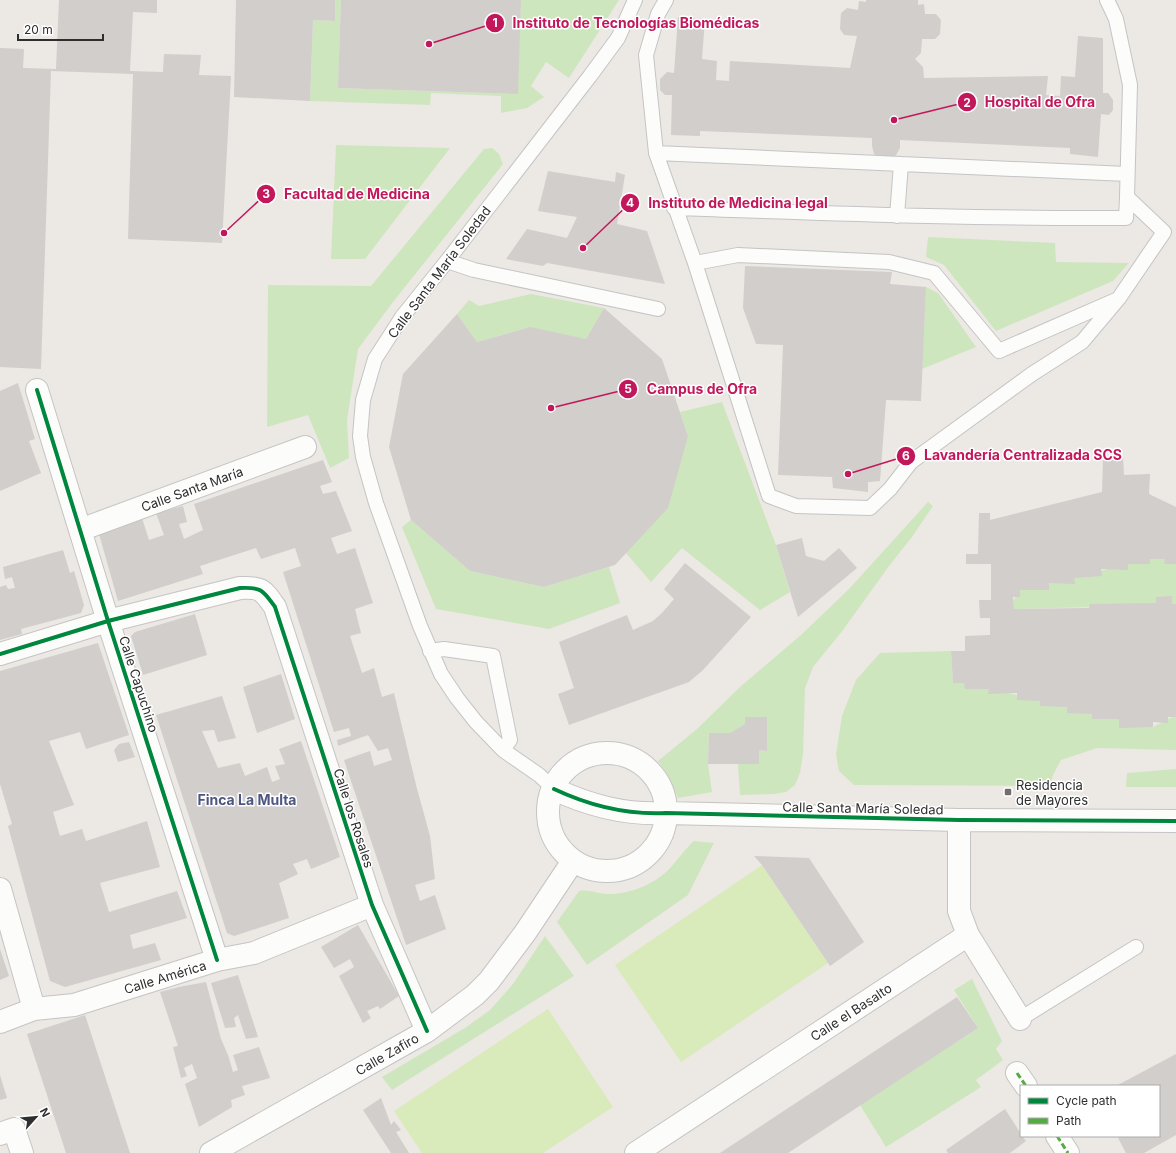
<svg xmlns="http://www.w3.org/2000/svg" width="1176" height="1153" font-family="Inter,sans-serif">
	<rect width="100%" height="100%" fill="#ece8e4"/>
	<!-- green -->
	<path fill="#cee6be" d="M335,0H341L338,88L517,94L521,0H619L569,78L546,62L531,86L544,97L527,108L501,113V96L431,93L430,105L310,101L313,20L335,21Z
		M336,145L450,148L365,259H331Z
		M492,148L499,154L503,164L393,302L358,349L347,420L349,458L330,468L308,415L267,427L268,285L371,286L484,149Z
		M928,237L1055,243L1056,262L1129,263L1113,281L996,331L944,265L926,257Z
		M926,287L938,293L976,347L922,369Z
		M531,294L604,308L586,339L526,328L477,342L457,314L469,300L479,306Z
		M722,402L776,545L790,592L760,610L682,548L651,582L626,553L688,436L680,412Z
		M928,502L933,506L912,537L889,566L843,630L813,667L805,688L803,754L800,773L795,785L786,792L774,794L740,795L738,764H759V750L767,751V717H746L745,724L730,733L709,734L708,764L712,792L678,798L668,775L658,761L697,729L740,687L801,635L849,589Z
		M411,520L470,571L544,587L609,567L620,603L549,629L436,609L402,527Z
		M1150,559H1165L1176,562V605L1014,609L1013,601L1020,590Z
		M951,651L953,683H964L1153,727L1176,715V750L1097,748L1061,760L1053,775L1050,786L854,785L839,771L836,754L842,716L856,680L880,653Z
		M1176,769V787H1126L1127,773Z
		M694,841L714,843L688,895L587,965L557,922L579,891C590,889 600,895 612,894C633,893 657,883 671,867C679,858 685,849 694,841Z
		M545,936L574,976L392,1090L382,1077L465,1028L490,1010L513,984Z
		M972,979L1002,1041L996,1049L1003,1060L976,1080L981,1087L886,1147L860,1105L978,1028L954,990Z"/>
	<!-- pitch -->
	<path fill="#d9eabb" d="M762,865L828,963L681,1062L615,965Z
		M548,1009L613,1107L543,1153H422L394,1111Z"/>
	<!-- building -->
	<path fill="#d1cecb" d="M59,0H157V13L133,12L130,71L163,72L164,54L201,55L199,75L231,76L222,243L128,239L133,74L51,71L41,369L0,367V48L24,49L23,68L56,69Z
		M236,0H335V21L313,20L310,101L234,97Z
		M341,0H521L518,94L338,88Z
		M866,0H918V5L924,4L925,14H936L941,20L940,34L935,39H922L921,53L915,59L923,67L924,78L1048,76L1046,95L1060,96L1061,76L1075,77L1078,36L1103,38V93H1108L1113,100V110L1109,115L1101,114L1098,157L1070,154V148L900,140V148L896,155L893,157L880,158L874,154L872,146V138L700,131V136L671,135L672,95H665L660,90V79L667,72L674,73L678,17L705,19L702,59L717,61L716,80L729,81L730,61L850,68L857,36L844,35L840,29L841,13L847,8L858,10L859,1L866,2Z
		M548,171L615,182L616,172L625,175L617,224L647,231L665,284L547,263L543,266L506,259L527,229L567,238L577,217L538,211Z
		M745,266L892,272L890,284L926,287L921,401L886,400L880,481L868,482V492L833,488L832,477L778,475L783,345L756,344L743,308Z
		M604,308L662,359L688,436L668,508L615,565L544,587L470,571L411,520L389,447L403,374L457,314L477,342L530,327L586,339Z
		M18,383L35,439L29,441L41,473L0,491V391Z
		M1123,458L1124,475L1150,474L1149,494L1176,507V564H1164L1165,559H1150V564H1128V570L1101,569L1102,576L1074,578L1075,584L1049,583V590H1020V597H1013L1014,609L1089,608L1090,604L1156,603V597L1172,596V604H1176V717H1168V723L1153,722V727L1119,728V719H1092V714L1067,713V707L1040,706V701L1017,700V693L988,694L989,689H965L964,683H953L951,651H965V636L990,635V618H980L979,600H991V564H966V554H978L979,513H990V520L1102,492L1103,460Z
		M323,460L332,482L320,486L323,494L336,491L352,531L331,538L337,554L355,548L373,603L355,609L361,633L350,636L362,673L374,668L382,697L394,693L416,785L430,836L435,879L415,885L420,901L435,895L446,929L406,945L344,760L370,751L374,766L392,760L388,748L378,751L368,735L338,746L337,740L351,736L349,728L334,732L283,572L301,566L295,548L261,559L256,548L200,566L203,574L118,601L99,534L142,518L149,540L164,535L156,513L183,506L187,522L179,524L184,539L203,530L194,504Z
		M802,538L806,556L824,561L839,548L857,568L798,617L776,545Z
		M63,550L70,573L74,571L84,605L81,613L21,629L22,634L0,640V587L6,585L8,589L15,588L12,577L5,579L3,567Z
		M685,563L751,617L703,670L689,682L569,725L558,694L574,688L559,642L627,615L633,630L653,621L662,613L674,599L664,589Z
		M195,614L207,655L143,675L131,636L135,632Z
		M98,643L129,735L86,749L80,732L49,741L74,805L53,812L60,836L82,829L86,841L147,821L160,867L100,883L109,912L177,891L187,918L130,935L133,949L155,943L161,960L65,987L50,981L8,826L12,824L0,784V671Z
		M281,674L295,719L257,733L243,687Z
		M222,696L236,738L218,742L214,730L202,731L218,768L240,763L245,776L267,767L272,782L280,779L275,766L285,764L279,749L301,741L340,857L311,869L307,859L293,864L298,874L279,883L289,918L234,936L227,933L156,715Z
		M745,717H767V751L759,750V764H708L709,733H730L745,724Z
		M129,742L135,757L118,762L114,750L119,744Z
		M754,856L809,858L864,942L830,966L762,865Z
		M358,925L399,996L380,1009L378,1006L367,1011L371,1018L363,1023L339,976L354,967L350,959L334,968L321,947Z
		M0,949L9,976L0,980Z
		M238,975L258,1037L246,1039L238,1015L234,1018L236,1027L225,1028L211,983Z
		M206,982L221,1039L228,1055L233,1072L238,1070L233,1055L259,1047L270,1078L242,1086L245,1095L231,1100L232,1107L199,1127L185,1084L197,1078L192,1064L184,1068L187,1076L181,1078L173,1047L178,1046L160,992L179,987Z
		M957,997L978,1028L788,1153H720Z
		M85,1015L130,1153H66L27,1034Z
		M1176,1054V1135L1144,1153H1126L1118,1138L1122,1136H1159V1086H1116Z
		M0,1075L7,1098L0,1100Z
		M381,1098L391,1125L394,1121L401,1130L396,1132L409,1153H391L363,1110Z
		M1005,1109L1021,1134V1136H1022L1026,1141L1010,1153H948L946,1150Z"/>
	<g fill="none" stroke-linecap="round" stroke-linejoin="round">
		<defs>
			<path id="service" d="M666,0L658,14L646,55L656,153L695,263L769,496L796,506L870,508L890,489L911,462L1032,374L1082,342L1119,298L1164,232L1127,197L1126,218C975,219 825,213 674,208
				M1107,0L1116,19L1130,85L1127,197
				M656,153L1127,174
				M897,216L901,164
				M447,261L474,270L658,309
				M695,263L738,255L889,262L934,273L999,351L1116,300
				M430,651L444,649L493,656L510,740L503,750
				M554,789L539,775L503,750L476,722L457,698L441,674L420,626L376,503L363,457L360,436L363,400L375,359L402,317L447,261L590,76L618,38L635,0
				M1020,1019L1136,947"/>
			<path id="pedestrian" d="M1017,1073L1026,1086
				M1057,1136L1068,1153"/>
			<path id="minor" d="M37,390L108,621L217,960
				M80,530L305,447
				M0,654L108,621L240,588C262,587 263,590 275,607L372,905L427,1031
				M548 812a59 59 0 1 1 118 0a59 59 0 1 1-118 0Z
				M554,789C590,806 625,815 666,813L959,820L1176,821
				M0,889L34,1009
				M968,935L1020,1019
				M0,1022L34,1009L74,1005L217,960L254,953L372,905
				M0,1134L14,1129L22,1153
				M211,1153L427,1031L475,995L489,981L525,933L573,861
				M636,1153L968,935L959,911V820"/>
		</defs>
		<!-- service casing -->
		<use href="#service" stroke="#c5c4c5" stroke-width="16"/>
		<!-- pedestrian casing -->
		<use href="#pedestrian" stroke="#c5c4c5" stroke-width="24"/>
		<!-- minor casing -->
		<use href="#minor" stroke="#c5c4c5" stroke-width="24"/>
		<!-- service -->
		<use href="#service" stroke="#fcfcfb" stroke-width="14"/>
		<!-- pedestrian -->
		<use href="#pedestrian" stroke="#fcfcfb" stroke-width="22"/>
		<!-- minor -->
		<use href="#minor" stroke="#fcfcfb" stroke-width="22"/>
		<!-- quiet -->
		<path stroke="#54ab44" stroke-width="3" stroke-dasharray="6 3" stroke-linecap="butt" d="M1017,1073L1026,1086
			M1057,1136L1068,1153"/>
		<defs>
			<path id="cycleway" d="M37,390L108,621L217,960
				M0,654L108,621L240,588C262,587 263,590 275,607L372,905L427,1031
				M554,789C590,806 625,815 666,813L959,820L1176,821"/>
		</defs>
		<!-- cycleway casing -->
		<use href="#cycleway" stroke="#fff" stroke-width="6"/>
		<!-- cycleway -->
		<use href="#cycleway" stroke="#00873e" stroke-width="4"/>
	</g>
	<!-- markers -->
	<rect fill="#706f6e" stroke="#fff" stroke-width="1.5" x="1004" y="788" width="8" height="8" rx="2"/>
	<g text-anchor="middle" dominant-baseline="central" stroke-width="3" stroke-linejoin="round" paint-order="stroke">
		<!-- street labels -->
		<g font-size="13" fill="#2e2e2e" stroke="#fff">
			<text transform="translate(439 272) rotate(-53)">Calle Santa María Soledad</text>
			<text transform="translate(192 489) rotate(-20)">Calle Santa María</text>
			<text transform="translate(139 684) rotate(72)">Calle Capuchino</text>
			<text transform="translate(863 808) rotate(1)">Calle Santa María Soledad</text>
			<text transform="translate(354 818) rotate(72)">Calle los Rosales</text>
			<text transform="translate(165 977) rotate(-17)">Calle América</text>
			<text transform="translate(851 1012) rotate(-33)">Calle el Basalto</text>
			<text transform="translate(387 1054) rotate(-30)">Calle Zafiro</text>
		</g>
		<!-- poi labels -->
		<g font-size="13" fill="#2e2e2e" stroke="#fff" text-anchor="start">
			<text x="1016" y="785">Residencia<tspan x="1016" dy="15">de Mayores</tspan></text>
		</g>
		<!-- neighbourhood labels -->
		<g font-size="14" font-weight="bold" fill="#4d5680" stroke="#fff">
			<text x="247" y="799">Finca La Multa</text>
		</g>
	</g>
	<!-- callouts -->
	<path fill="none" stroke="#c2185b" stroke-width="1.5" d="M429 44L495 23M894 120L967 102M224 233L266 194M583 248L630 203M551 408L628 389M848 474L906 456"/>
	<g fill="#c2185b" stroke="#fff" stroke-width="1.5">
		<circle cx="429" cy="44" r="4"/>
		<circle cx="894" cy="120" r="4"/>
		<circle cx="224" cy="233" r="4"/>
		<circle cx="583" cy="248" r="4"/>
		<circle cx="551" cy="408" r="4"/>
		<circle cx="848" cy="474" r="4"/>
		<circle cx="495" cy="23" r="10"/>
		<circle cx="967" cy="102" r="10"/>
		<circle cx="266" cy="194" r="10"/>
		<circle cx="630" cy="203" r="10"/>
		<circle cx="628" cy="389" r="10"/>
		<circle cx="906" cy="456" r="10"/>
	</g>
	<g font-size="12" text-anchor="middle" font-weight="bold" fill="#fff">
		<text x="495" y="27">1</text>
		<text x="967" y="107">2</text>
		<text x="266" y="198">3</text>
		<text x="630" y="207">4</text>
		<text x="628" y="393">5</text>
		<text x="906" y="460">6</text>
	</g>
	<g font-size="14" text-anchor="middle" font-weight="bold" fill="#c2185b" stroke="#fff" stroke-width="3" stroke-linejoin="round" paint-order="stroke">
		<text x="636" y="28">Instituto de Tecnologías Biomédicas</text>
		<text x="1040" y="107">Hospital de Ofra</text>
		<text x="357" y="199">Facultad de Medicina</text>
		<text x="738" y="208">Instituto de Medicina legal</text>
		<text x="702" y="394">Campus de Ofra</text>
		<text x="1023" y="460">Lavandería Centralizada SCS</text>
	</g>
	<!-- legend -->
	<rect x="1020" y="1085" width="140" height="52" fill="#ffffff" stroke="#ababab"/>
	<rect x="1028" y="1098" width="20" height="6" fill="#00873e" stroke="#ababab"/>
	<text x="1056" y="1105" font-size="12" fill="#2e2e2e">Cycle path</text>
	<rect x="1028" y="1118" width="20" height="6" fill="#54ab44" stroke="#ababab"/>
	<text x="1056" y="1125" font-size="12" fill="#2e2e2e">Path</text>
	<!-- north arrow -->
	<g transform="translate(36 1117) rotate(63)" stroke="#ffffff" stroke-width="3" paint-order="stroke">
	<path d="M0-3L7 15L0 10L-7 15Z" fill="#2e2e2e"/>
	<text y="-6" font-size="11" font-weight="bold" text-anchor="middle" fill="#2e2e2e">N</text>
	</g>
	<!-- scale -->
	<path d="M18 34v6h85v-6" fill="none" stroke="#2e2e2e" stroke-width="2"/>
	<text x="24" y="34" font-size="12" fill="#2e2e2e" stroke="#ffffff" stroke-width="3" paint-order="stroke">20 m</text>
</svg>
